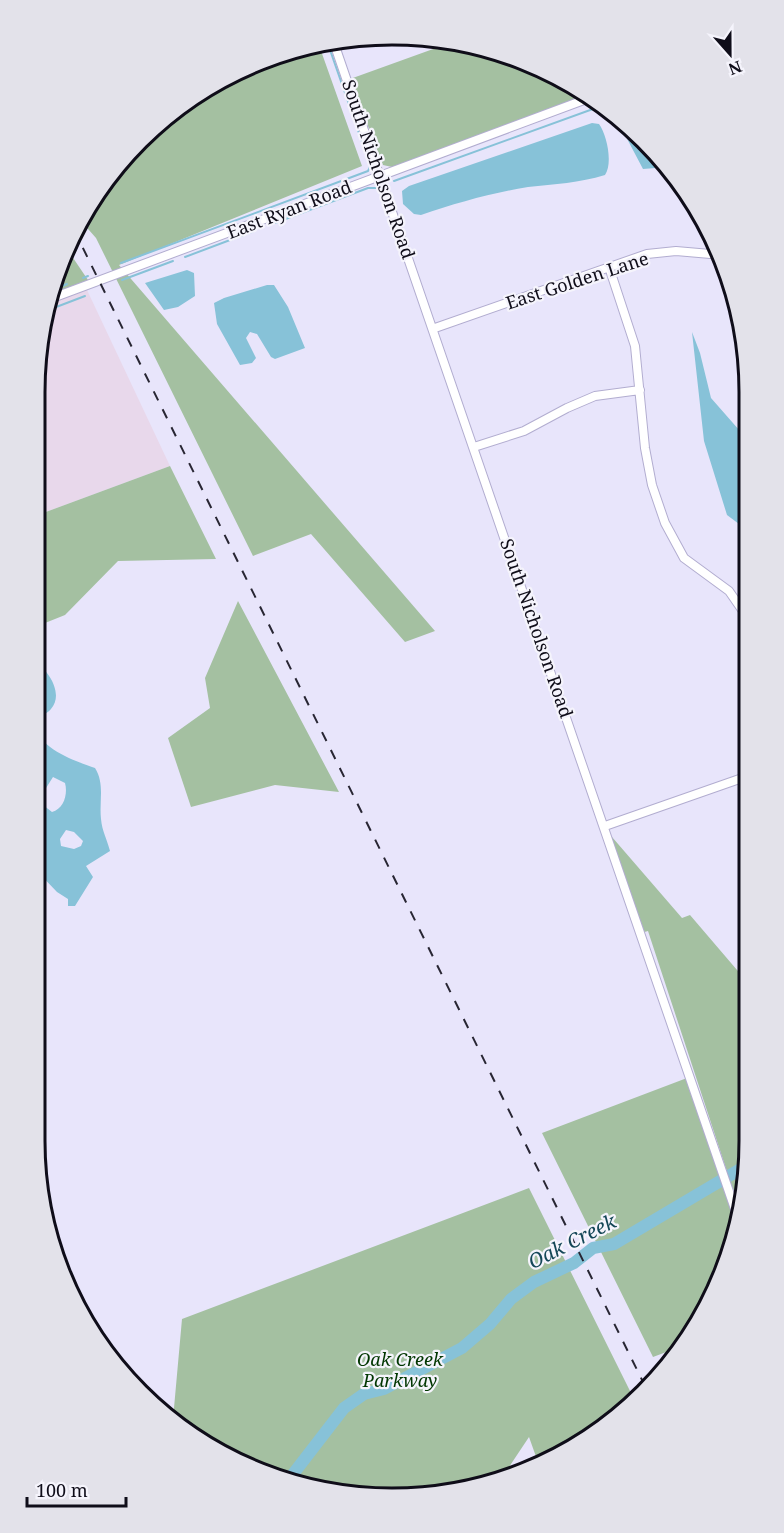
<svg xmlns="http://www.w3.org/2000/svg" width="784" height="1533" font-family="'Noto Serif',serif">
	<rect width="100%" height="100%" fill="#e8e5fb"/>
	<!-- industrial -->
	<path fill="#e8d8eb" d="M87,290L170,466L35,516V369L53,302Z"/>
	<!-- green -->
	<path fill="#a4c0a1" d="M447,44L550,71L588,95L392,167L383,165L350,79Z
		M320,48L362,166L119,265L435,631L405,642L311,534L253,556L96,238L81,221L156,123L277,54Z
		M67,249L88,280L56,292Z
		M170,466L216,559L118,561L65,615L35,627V516Z
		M238,601L339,792L275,785L191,807L168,738L210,708L205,678Z
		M612,837L682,918L690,915L743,977L748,973L749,1164L738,1205L648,931L641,933L608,839Z
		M687,1078L734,1220L713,1299L677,1348L653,1357L542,1133Z
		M529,1188L635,1401L550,1462L539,1465L529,1437L503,1476L438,1495L322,1492L194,1438L173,1419L182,1319Z"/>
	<!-- water -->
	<path fill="#87c2d8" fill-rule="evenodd" d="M592,123L599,124C607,135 613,163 605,175C579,183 555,184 528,187C491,193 456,203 421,215L414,214L403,204L402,191L409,186Z
		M627,126L668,167L643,169L624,133Z
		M187,270L194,273L195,296L178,307L164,310L145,283Z
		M267,285H274L288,307L305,348L275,359L271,357L257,334L250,332L246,338L256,358L252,363L240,365L217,324L214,303L224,298Z
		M692,332L700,353L711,398L747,439V530L727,515L704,441Z
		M35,661C49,671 64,694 51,709C46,715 40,715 35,719Z
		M35,726C40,749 75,761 95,768C105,784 99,801 101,819C102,831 107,839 110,851L86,866L93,877L75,906H68V899L57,892L35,869ZM53,777L65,783C68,794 64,809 52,812L43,805L41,796ZM66,830L74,832L83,841L81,846L74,849L61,846L60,839Z"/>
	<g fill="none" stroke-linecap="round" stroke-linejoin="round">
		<!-- stream -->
		<path stroke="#87c2d8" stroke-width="2" d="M394,181L604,105
			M275,223L368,188H376
			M185,257L254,231
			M121,263L368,171L370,167L367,156L329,47
			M83,278L88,276
			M122,280L173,261
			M57,288L67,284
			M51,309L85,296"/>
		<!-- river -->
		<path stroke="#87c2d8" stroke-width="12" d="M290,1478L344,1408L364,1394L384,1389L462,1348L490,1324L511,1299L534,1282L574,1263L593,1248L614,1244L749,1164"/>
		<defs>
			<path id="minor" d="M335,46L736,1212
				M609,267L635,346L645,448L652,485L665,523L684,558L729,591L747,617
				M55,297L592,97
				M435,328L647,254L676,251L722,255
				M474,447L524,431L567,408L595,396L640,390
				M605,826L748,776"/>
		</defs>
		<!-- minor casing -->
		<use href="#minor" stroke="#b2add0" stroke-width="10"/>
		<!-- minor -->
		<use href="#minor" stroke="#fff" stroke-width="8"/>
		<!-- rail -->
		<path stroke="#282633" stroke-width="2" stroke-dasharray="10 10" stroke-linecap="butt" d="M74,230L647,1390"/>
	</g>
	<g text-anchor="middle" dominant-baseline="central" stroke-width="4.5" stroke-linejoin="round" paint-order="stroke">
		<!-- street labels -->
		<g font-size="18" fill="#0f0d19" stroke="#f5f4fc">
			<text transform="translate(379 169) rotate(71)">South Nicholson Road</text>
			<text transform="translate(289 209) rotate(-21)">East Ryan Road</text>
			<text transform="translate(577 280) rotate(-18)">East Golden Lane</text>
			<text transform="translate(537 628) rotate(71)">South Nicholson Road</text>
		</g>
		<!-- park labels -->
		<g font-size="18" font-style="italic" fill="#013600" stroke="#f5f4fc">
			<text x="400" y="1359">Oak Creek<tspan x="400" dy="21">Parkway</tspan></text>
		</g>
		<!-- water labels -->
		<g font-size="20" font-style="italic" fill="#144757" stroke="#f5f4fc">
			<text transform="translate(572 1241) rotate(-27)">Oak Creek</text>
		</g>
	</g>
	<!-- crop -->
	<path d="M0 0H784V1533H0ZM392 45H392A347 347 0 0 1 739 392V1141A347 347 0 0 1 392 1488H392A347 347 0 0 1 45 1141V392A347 347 0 0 1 392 45Z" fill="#e3e2ea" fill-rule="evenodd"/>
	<path fill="none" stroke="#0f0d19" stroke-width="3" d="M392 45H392A347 347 0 0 1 739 392V1141A347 347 0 0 1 392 1488H392A347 347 0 0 1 45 1141V392A347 347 0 0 1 392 45Z"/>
	<!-- north arrow -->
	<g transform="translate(730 54) rotate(159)" stroke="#f5f4fc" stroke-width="4.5" paint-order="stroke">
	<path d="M0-4.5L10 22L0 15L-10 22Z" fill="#0f0d19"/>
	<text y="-9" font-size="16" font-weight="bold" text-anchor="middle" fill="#0f0d19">N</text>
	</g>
	<!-- scale -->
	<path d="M27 1497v9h99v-9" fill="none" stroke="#0f0d19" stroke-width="3"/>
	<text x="36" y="1497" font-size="18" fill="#0f0d19" stroke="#f5f4fc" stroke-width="4.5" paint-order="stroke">100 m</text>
</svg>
